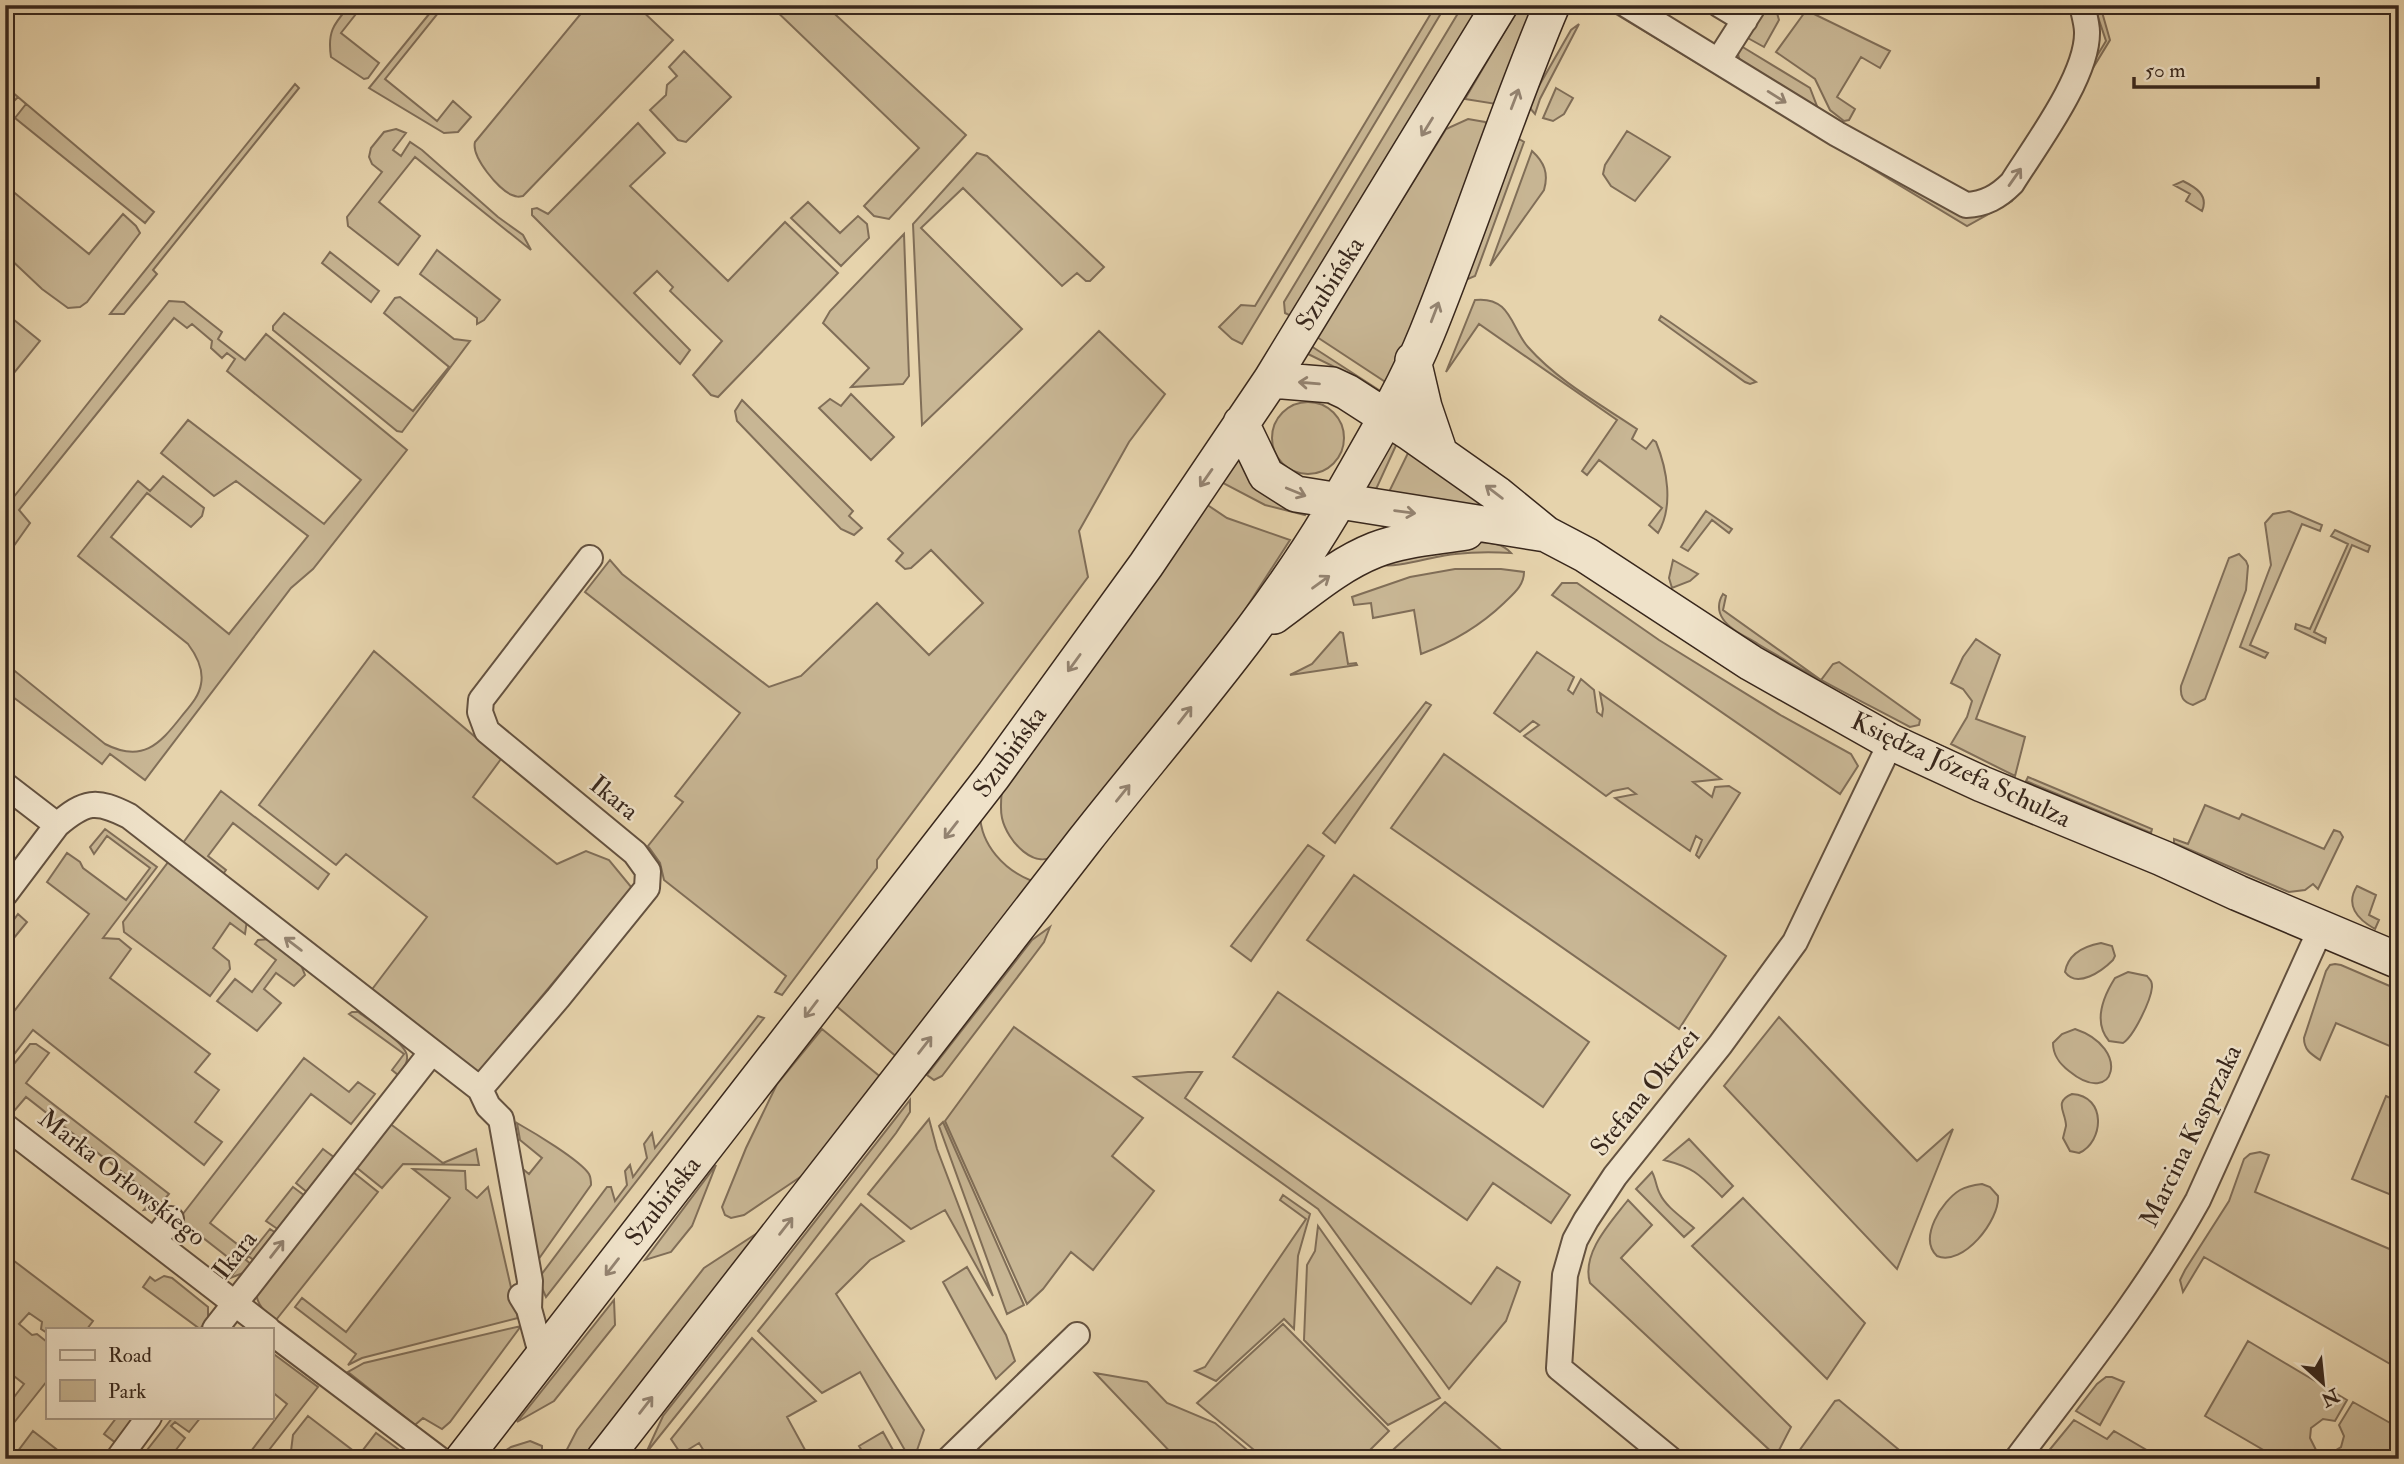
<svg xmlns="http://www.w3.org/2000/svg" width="2404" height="1464" font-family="'IM FELL Double Pica',serif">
	<rect width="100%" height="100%" fill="#e6d3ac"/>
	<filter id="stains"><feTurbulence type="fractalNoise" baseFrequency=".00286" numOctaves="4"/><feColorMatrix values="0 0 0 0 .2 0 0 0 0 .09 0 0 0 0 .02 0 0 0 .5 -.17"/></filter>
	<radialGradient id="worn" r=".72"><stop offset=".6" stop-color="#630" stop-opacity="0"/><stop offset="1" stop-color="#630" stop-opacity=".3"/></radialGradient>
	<!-- green -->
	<path fill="#c8b694" stroke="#806e58" stroke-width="2" d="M350,5H363L341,33L379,63L368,78L364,79L331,57C327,31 334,24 350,5Z
		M588,5H636L673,40L523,196C518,197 517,197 512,195C499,190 471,157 475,142Z
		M770,5H825L966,135L889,219L874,216L864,206L919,148Z
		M1436,5H1446L1242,344L1232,339L1219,327L1241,305L1255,306Z
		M1463,5H1485L1293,317L1285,313L1284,302Z
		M1520,5H1537L1496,104L1465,99Z
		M1601,5H1608L1955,213L2011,197L2106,41L2094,5H2100L2110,40L2012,201L1967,226Z
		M1775,6L1779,20L1764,47L1746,37L1763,10Z
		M434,8L439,12L385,79L437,121L453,101L471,117L458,132L444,133L369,88Z
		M1805,12L1812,13L1890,51L1880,68L1861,57L1837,97L1855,109L1849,120L1844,121L1830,110L1815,79L1776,52Z
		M1579,24L1540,99L1535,114L1529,107L1532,98L1571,30Z
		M1741,46L1810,88L1820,114L1740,62L1738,54Z
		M684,51L731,97L686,142L678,140L650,110L666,95L667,85L677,76L669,67Z
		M295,84L299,88L153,270L157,274L124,314H110Z
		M5,86L154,212L145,223L15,118L26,104L18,97L5,110Z
		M1556,88L1573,98L1564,114L1553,121L1543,118Z
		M1468,119L1485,122L1488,126L1418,311L1387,383L1317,337L1446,129Z
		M638,123L665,153L630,186L728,281L785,222L838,273L718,397L711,395L693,375L722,341L670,291L673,287L657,271L634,293L690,350L680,364L532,215V209L537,208L548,214Z
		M396,129L406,133L393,150L401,156L410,142L422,150L498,217L523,235L531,250L415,157L379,202L420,236L398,265L348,226L347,217L382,172L372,164L369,157L371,148L384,132Z
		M1627,131L1670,157L1635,201L1611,186L1603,174L1605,165Z
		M1514,136L1524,142L1475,276L1468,279L1463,277Z
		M1532,151C1544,162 1549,173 1544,190L1490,266Z
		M977,153L987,156L1104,267L1090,281H1086L1077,273L1062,286L963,188L921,228L1022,329L922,425L913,224Z
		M2183,181C2195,187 2209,195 2202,211L2186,201L2190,194L2174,185Z
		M5,185L89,254L123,214L136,226L140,233L87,302L80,307L68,308L42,289L5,254Z
		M808,202L840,233L858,216L867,224L869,238L841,266L791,218Z
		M904,234L909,376L903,384L851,387L869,368L823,323L830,311Z
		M437,250L500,300L484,320L477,324V318L420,274Z
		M330,252L379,291L371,302L322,263Z
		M400,297L454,339L470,341L402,432L397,431L273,330V326L284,313L413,411L449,367L384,313L395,298Z
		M1475,300C1511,296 1511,328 1528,347C1558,381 1600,404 1637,429L1632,439L1646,449L1653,440L1656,442C1667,469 1674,506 1658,533L1649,525L1662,508L1599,460L1587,475L1582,471L1617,420L1479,324L1446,372Z
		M169,301L184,302L222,332L218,339L245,360L266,334L407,450L313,569L291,588L145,780L110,754L102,764L5,691V663L105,744C142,763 159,745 181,717C189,707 199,697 201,684C204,669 197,656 188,644L78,556L138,481L150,491L163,476L204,508L202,516L191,527L147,493L111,537L229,634L308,536L236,481L214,496L161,453L188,420L324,524L361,480L227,371L235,359L227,353L222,358L211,348L212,341L192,324L187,328L174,318L19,510L30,523L11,550L5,546V508Z
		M8,315L40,341L5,384V348L9,343L5,340V319Z
		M1661,316L1670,322L1756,382L1750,384L1745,382L1659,320Z
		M1099,331L1165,394L1129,442L1079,531L1088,577L877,860V868L782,995L775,992L786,976L664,880L660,863L648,846L683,802L675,796L740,713L585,592L610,560L622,574L769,687L801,676L877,603L929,655L983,603L931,550L911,568L905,569L896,561L903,553L888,539Z
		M1311,346L1382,392L1380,396L1343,371L1306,353Z
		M851,394L894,437L871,460L819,408L830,399L841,406Z
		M742,400L853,511L849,516L862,528L854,535L841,529L737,421L735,411Z
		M1272 438a36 36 0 1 1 72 0a36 36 0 1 1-72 0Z
		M1391,440L1398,441L1372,498L1363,491Z
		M1410,449L1495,508L1385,500Z
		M1238,457L1251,480L1307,511L1305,515L1265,505L1221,482Z
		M1206,504L1227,518L1290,540L1241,616L1058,853C1036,873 1007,841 1002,818C1000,809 1001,799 1002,790Z
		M1706,511L1732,529L1729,533L1712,520L1688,551L1681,547Z
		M2289,511L2322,525L2320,531L2302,524L2250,645L2268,653L2265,658L2240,647L2271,565L2265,523L2273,514Z
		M2335,530L2370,546L2368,552L2352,545L2314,632L2326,638L2325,643L2295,629L2296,624L2310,629L2348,544L2331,536Z
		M1475,542C1489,543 1501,542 1511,553C1493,552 1474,552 1455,554C1436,555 1394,570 1378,564Z
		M2239,554L2246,561L2248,566L2246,590L2205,699L2193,705C2183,702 2180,697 2181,686L2229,558Z
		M1673,560L1698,574L1690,581L1672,588L1669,578Z
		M1455,569H1501L1524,572C1524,586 1513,594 1504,603C1479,627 1453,642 1421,654L1414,610L1373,618L1371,603L1354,605L1352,597L1410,577Z
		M1562,583H1577L1659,640L1782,716L1851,754L1858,766L1840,794L1552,595Z
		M1723,594L1726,596L1723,610L1821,680L1833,664L1839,662L1920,720L1919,725L1910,727C1859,700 1807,674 1758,644C1747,637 1730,630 1723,619C1717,610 1718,602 1723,594Z
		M1340,632L1343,633L1348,664L1356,663L1357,665L1290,675L1312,664Z
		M1976,639L2000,655L1976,719L2025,737L2015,776L1951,744L1967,717L1972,701L1963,689L1951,683L1963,657Z
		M374,651L501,759L473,797L557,864L586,851L609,860L632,888L477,1074L370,992L427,917L346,854L336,865L259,805Z
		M1537,652L1574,677L1568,690L1573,694L1581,679L1594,690L1597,712L1602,716L1603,709L1600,693L1721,779L1693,782L1712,797L1715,787L1729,786L1740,793L1699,858L1696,855L1702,840L1696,836L1690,851L1615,798L1636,794L1628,788L1613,791L1606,796L1524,736L1539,725L1533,721L1520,732L1494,713Z
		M1426,702L1431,705L1335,843L1323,833Z
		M1444,754L1726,956L1679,1029L1391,828Z
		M2028,777L2152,829L2151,833L2026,781Z
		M221,791L329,874L318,889L233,823L208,856L226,870L220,878L180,847Z
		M2205,805L2239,819L2242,814L2324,849L2334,830L2340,832L2343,837L2318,889L2313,884L2305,890L2289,892L2174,843V839L2188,844Z
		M980,815C981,845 1004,870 1032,881L898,1058L834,1004Z
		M105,829L157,867L103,938L119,939L131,949L110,978L210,1054L195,1072L219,1090L195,1122L222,1142L204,1165L33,1030L5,1066V1023L89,914L47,882L67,853L80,862L83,868L126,900L150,868L107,836L94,854L90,847Z
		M1308,845L1324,856L1251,961L1231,946Z
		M169,861L247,920L245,934L230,923L213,948L229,961L230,969L210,996L124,932L123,922Z
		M1354,875L1589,1042L1543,1107L1307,940Z
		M2357,886L2376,895L2369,915L2379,920L2375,929C2357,919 2345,905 2357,886Z
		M18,914L27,922L5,949V932Z
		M1050,927L1044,942L1032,958L942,1076L934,1080L927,1075L1032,940Z
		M271,939L299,960L305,975L294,986L276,973L264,989L281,1003L257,1031L217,1001L235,979L252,992L276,960L255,944L258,940Z
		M2101,943L2112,946L2115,956L2113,960C2102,971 2077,989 2065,972C2068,954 2085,946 2101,943Z
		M2335,964L2341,965L2399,990V1050L2336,1023L2320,1060C2311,1054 2304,1050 2304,1038L2326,971L2330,965Z
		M2128,972L2147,976C2151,981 2152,981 2152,987C2151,1000 2134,1036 2123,1043L2109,1041C2093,1022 2103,997 2115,978Z
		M1278,992L1570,1195L1551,1223L1493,1183L1467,1220L1233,1057Z
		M352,1012H358C369,1020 406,1043 407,1056C408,1064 402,1069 398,1075L392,1070L404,1054L349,1014Z
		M758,1016L764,1018L546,1297L538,1279L607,1187H611L615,1201L627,1185L625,1171L630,1165L633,1177L647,1158L644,1144L652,1133L655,1148Z
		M1779,1017L1917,1161L1953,1129L1897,1269L1724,1086Z
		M1014,1027L1143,1118L1112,1156L1154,1191L1093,1270L1071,1252L1043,1289L1027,1304L945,1121Z
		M822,1029L883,1079L818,1165L744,1215L731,1218L725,1215L722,1207L746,1148L777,1084Z
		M2075,1029C2132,1048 2115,1109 2069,1071C2060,1064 2053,1056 2053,1043L2062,1034Z
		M30,1044H36L49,1053L26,1083L169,1194L157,1208L144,1210L154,1197L26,1097L15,1110L7,1104L14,1093L5,1086V1075Z
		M304,1058L349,1092L358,1082L375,1094L351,1124L311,1094L210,1223L250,1254L270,1229L276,1233L255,1261L248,1256L246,1260L252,1265L246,1272L230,1278L239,1266L179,1219Z
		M1188,1072H1202L1185,1098L1471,1304L1497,1267L1520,1282L1506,1321L1449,1389L1318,1209L1134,1077Z
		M2072,1094C2107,1096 2104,1142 2079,1153L2070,1151L2063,1138C2064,1134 2065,1130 2066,1126C2066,1112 2053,1102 2072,1094Z
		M2386,1096L2399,1102V1198L2352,1179Z
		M910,1100V1112L896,1133L755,1317L646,1453L663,1416Z
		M929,1119L937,1149L993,1296L945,1210L911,1229L868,1194Z
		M385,1120L443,1163L476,1149L479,1165L403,1164L382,1188L351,1163Z
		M943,1122L1024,1305L1007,1314L939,1126Z
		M517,1123C533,1132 580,1160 589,1174C591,1178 591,1180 591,1185L533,1267L513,1161L529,1174L542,1158L520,1140Z
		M1689,1139L1733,1186L1722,1197C1700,1175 1695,1168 1664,1160Z
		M323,1149L335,1158L308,1193L296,1183Z
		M2260,1152L2269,1155L2255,1192L2399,1253V1369L2204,1257L2183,1292L2180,1280L2185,1270L2229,1201L2244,1159L2250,1154Z
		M716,1165L692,1226L671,1252L645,1260Z
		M348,1168L378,1192L276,1320C265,1312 256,1305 256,1290Z
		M413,1169L465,1171L466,1189L477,1198L488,1187L518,1318L362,1358L348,1365L356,1354L295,1307L302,1298L346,1332L450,1198Z
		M1652,1172C1656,1179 1656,1187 1660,1194C1666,1207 1683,1218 1694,1228L1684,1237L1636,1189Z
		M1982,1184L1990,1187L1998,1196C2000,1220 1963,1267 1937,1256C1918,1238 1942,1201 1960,1190C1967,1186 1974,1185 1982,1184Z
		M293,1187L305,1196L279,1230L266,1221Z
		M1283,1195L1310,1214L1298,1256L1294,1329L1284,1319L1216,1381L1195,1371L1205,1367L1306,1219L1280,1200Z
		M1743,1198L1865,1323L1827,1379L1692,1246Z
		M1628,1200L1652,1225L1621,1258L1791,1427L1776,1456L1590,1283C1581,1253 1611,1222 1628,1200Z
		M861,1204L904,1241L870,1260L836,1294L924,1430L914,1459H910L860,1372L822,1393L758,1331Z
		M771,1224L586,1459H562L577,1430L704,1268Z
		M1318,1226L1440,1398L1388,1425L1304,1340L1307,1265L1315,1251Z
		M5,1254L93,1321L87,1329H47V1333L41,1329L42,1322L29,1313L19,1324L32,1335L37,1334L47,1342V1381L5,1434V1409L24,1384L5,1369Z
		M967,1267L1006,1335L1015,1361L996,1379L943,1282Z
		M164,1276L172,1278L208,1307V1318L200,1329L143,1287L150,1277L155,1281Z
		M614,1300L615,1325L554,1401L517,1422Z
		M1283,1324L1389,1431L1361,1459H1265L1197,1403Z
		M521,1326L450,1422L442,1429L423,1418L415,1425L348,1372L364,1363Z
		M752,1338L816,1401L787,1417L810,1459H709L699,1443L681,1454L671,1439Z
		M2248,1341L2347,1400L2335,1421L2323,1419L2311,1428L2310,1438L2316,1450L2311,1459H2279L2205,1416Z
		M271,1352L318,1387L262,1459H245L287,1404L271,1391Z
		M1095,1373L1147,1382L1167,1403L1215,1423L1258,1459H1177Z
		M2106,1377H2112L2124,1382L2100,1425L2076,1411L2097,1384Z
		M1839,1400L1910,1459H1805L1799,1451L1835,1401Z
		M1445,1402L1452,1408L1512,1459H1383Z
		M2353,1402L2399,1428V1459H2318L2321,1454L2331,1453L2341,1447L2344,1436L2339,1425Z
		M308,1416L359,1455L376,1433L398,1449L395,1456L397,1459H290L293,1435Z
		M117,1417H136L116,1443L104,1434Z
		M173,1417H201L189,1432L175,1422L171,1426L185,1438L169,1459H140Z
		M2074,1420L2107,1439L2114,1431L2162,1459H2042Z
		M33,1431L69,1459L16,1457L18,1451Z
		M883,1432L898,1459H867L859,1446Z
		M530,1441L542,1446V1459H492L511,1447Z"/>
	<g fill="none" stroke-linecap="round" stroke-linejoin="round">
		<defs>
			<path id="street" d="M1627,5L1837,134L1966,205C1985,204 1998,197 2012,183C2035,146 2088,76 2087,32C2087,24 2084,14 2082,5
				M1720,5L1745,20
				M1719,60L1754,5
				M5,785L57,825C85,801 96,799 129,816L480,1089L488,1106L501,1119L530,1281L529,1309
				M5,894L57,825
				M480,1089L558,998L647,888L648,871L635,853L487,731L480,712L481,700L590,558
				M5,1126L268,1329
				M155,1240L171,1219
				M521,1296L529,1309L542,1357
				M215,1329L431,1053
				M271,1332L439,1459
				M118,1459L149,1417
				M949,1459L1077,1335
				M1670,1459L1559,1368L1565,1275L1575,1240L1586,1220L1615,1176L1720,1045L1795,942L1891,742
				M2017,1459C2080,1375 2147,1292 2198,1200L2321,928"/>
			<path id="secondary" d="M1413,360L1424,407L1440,454
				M1271,380L1332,385L1347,392L1409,432L1497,494L1546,534L1586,555L1751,663L1891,742L1982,784L2162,858L2238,893L2399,961
				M1241,423L1266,475L1296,494L1546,534
				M1274,616C1306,593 1337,565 1375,550C1403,539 1436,537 1466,532
				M463,1459L993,776L1146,565L1271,380L1500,5
				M604,1459C765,1254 924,1047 1084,841C1172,729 1270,621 1341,497C1371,444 1404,390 1427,333C1471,225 1506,113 1552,5"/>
		</defs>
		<!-- street casing -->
		<use href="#street" stroke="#645240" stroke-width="28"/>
		<!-- secondary casing -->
		<use href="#secondary" stroke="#38271c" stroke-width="38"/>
		<!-- street -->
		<use href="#street" stroke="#efe2c9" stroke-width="24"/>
		<!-- secondary -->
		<use href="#secondary" stroke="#efe2c9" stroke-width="35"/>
	</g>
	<!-- one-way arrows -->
	<defs><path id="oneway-shaft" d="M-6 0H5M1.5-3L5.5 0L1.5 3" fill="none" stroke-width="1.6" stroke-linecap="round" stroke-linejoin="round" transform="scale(1.75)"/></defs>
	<g stroke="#948472">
		<use href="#oneway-shaft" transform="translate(1777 97) rotate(32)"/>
		<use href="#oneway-shaft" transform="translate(1515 99) rotate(-69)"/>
		<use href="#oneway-shaft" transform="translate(1427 127) rotate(122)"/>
		<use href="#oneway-shaft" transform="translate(2015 177) rotate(-55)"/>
		<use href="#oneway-shaft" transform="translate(1435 312) rotate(-69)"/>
		<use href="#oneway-shaft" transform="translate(1309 383) rotate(-175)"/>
		<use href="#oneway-shaft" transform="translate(1206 478) rotate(125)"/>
		<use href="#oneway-shaft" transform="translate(1296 492) rotate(22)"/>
		<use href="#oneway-shaft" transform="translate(1494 492) rotate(-143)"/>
		<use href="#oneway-shaft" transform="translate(1405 512) rotate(8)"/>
		<use href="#oneway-shaft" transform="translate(1321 582) rotate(-36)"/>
		<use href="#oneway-shaft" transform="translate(1074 663) rotate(126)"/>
		<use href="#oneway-shaft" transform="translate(1185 715) rotate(-52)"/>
		<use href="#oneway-shaft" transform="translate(1123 793) rotate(-51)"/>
		<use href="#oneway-shaft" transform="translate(951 830) rotate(128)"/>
		<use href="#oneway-shaft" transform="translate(293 944) rotate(-143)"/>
		<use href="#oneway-shaft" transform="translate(811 1009) rotate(127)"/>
		<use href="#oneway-shaft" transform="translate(925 1045) rotate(-52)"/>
		<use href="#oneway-shaft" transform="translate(786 1226) rotate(-52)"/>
		<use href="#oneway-shaft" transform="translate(277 1249) rotate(-52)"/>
		<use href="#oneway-shaft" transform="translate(612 1267) rotate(128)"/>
		<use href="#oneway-shaft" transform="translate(646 1405) rotate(-52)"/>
	</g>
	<g text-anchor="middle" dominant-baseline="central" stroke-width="5" stroke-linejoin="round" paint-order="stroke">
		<!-- street labels -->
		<g font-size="26" fill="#38271c" stroke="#efe2c9">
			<text transform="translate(1330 284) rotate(-58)">Szubińska</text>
			<text transform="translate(1010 752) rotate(-54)">Szubińska</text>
			<text transform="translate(1961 770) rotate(25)">Księdza Józefa Schulza</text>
			<text transform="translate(614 798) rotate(39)">Ikara</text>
			<text transform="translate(1645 1092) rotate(-51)">Stefana Okrzei</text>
			<text transform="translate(2191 1136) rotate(-64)">Marcina Kasprzaka</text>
			<text transform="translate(122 1178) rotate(38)">Marka Orłowskiego</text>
			<text transform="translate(663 1201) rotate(-52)">Szubińska</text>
			<text transform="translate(235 1255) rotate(-52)">Ikara</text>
		</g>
	</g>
	<!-- margin -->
	<rect width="2404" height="1464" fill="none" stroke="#e6d3ac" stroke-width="28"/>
	<rect x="7" y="7" width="2390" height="1450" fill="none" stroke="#38271c" stroke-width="3.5"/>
	<rect x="14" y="14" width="2376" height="1436" fill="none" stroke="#38271c" stroke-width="2"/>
	<!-- legend -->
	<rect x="46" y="1328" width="228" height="91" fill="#efe2c9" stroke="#a69784" stroke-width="2"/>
	<rect x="60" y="1350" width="35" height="10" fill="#efe2c9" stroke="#a69784" stroke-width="2"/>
	<text x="108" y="1362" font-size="21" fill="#38271c">Road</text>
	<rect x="60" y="1380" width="35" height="21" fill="#c8b694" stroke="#a69784" stroke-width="2"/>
	<text x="108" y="1398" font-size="21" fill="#38271c">Park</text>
	<!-- north arrow -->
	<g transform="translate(2323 1383) rotate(153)" stroke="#efe2c9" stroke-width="5" paint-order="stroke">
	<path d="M0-5L12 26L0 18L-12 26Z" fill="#38271c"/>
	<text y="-10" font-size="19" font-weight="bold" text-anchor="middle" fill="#38271c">N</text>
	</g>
	<!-- scale -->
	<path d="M2134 77v10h184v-10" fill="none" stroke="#38271c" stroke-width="3.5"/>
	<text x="2145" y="77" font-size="21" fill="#38271c" stroke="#efe2c9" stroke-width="5" paint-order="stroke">50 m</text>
	<rect width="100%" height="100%" filter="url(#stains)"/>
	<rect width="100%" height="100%" fill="url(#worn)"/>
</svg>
